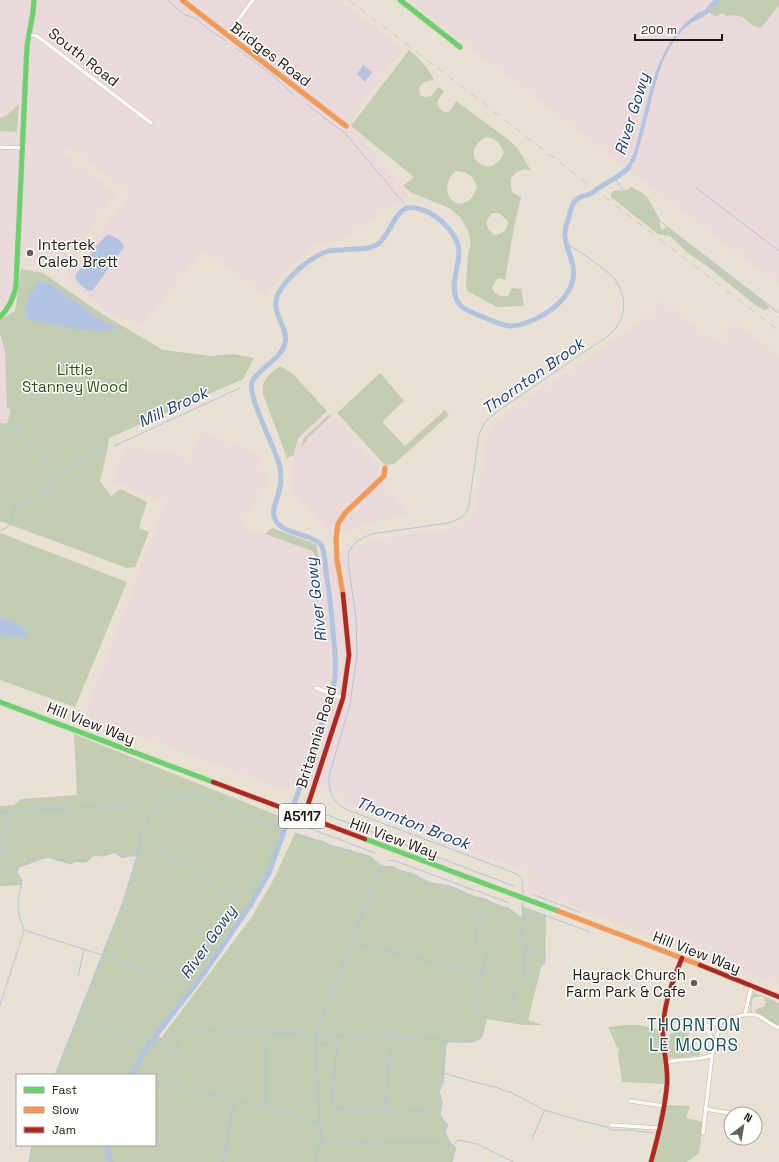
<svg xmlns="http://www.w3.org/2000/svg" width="779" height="1162" font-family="'Space Grotesk',sans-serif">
	<rect width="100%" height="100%" fill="#e9e1d3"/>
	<!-- industrial -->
	<path fill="#eadada" d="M0,0H339L403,48L358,110L351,126L409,195L344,239L314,245L276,281L265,295L205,251L183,275L141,326L133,322L116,316L105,310L93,301L64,278L130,195L69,146L64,152L116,193L59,273L50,268L34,262H26L21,269L13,268L12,294L7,304L4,307H0Z
		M409,0H779V284L608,154L518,83L463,43Z
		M662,301L718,344L735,323L779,356V985L526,888L530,873L350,805L343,800L338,795L294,781L289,791L85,716L165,502L114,482L124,450L131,448L172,453L186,458L191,457L201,432L257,452L268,483L240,526L312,551H356L359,547L368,540L451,529L462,525L469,519L475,510L482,466L484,449L488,434L494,423L652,314Z
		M0,333L5,351L7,408H11L7,424L0,423Z
		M327,411L332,414L379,467L378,477L409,513L345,531L331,532L291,491L294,455L298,438Z"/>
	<!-- green -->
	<path fill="#c2cdb2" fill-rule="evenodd" d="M719,0H779V5L761,28C753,27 749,21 742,17C737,15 731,15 726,16L723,13L715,17L713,14H711L709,12L717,4Z
		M409,50C420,59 428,67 434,80C427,81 422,82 419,88L420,95C430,100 433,95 438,87L444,91L437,102C439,109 441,112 448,112L452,108L456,101L509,140L518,149L531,171L525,169L517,172L511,178V188L513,193L521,197L514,227L505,280L498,278L495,282L492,288C496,295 500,297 508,296L512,288L521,289L524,306L497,307L467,291L466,283L468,255L471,243L468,231L461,218L449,208L412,193L403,186L414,177L351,126ZM486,137C496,138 500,143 504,153C491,184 455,154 486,137ZM456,171C468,172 473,175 477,187C465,223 431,193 456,171ZM492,213H499L508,221C507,231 503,234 494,235L489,230L486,224L488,218Z
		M19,104L17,132L0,131V118L6,116Z
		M631,187L641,192L648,198L659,218L661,229H664L666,227L668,228L763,301L769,307V309L764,310L754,304L707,266L688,253L670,236L658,234L611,197V194L613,191L627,190Z
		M21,269L43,273L99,312L163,350L211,356L234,354L254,358L243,379L109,438L107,452L100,481L111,496L121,489L147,502L139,528L149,532L135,567L127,568L0,521V423L7,424L11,409L7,408L5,351L0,333V320L15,311Z
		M280,366L293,374L327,411L298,438L294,455L287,458L263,394C261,379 270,374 280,366Z
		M380,373L404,401L382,422L405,446L445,410L449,415L394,464L385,465L337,413Z
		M330,414L331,416L308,438L301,448L304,438Z
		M272,528L316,544L319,561L312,551L265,534Z
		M0,533L127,582L75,707L0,680Z
		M74,734L289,820L269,873L251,904L202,976L156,1035L161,1038L252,917L275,877L295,833L322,841L330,845L369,856L381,866L394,867L401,871L411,873L431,883L454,887L473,896L485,899L500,906L508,908L522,918V907L546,915L545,963L542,964L528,1020L545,1026L539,1025H523L486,1019C484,1024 485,1030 482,1035C478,1045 458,1042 449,1042L446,1045L443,1083L439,1091L442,1103L440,1115L448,1126L445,1130C447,1138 449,1143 456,1148L452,1162H29L32,1145H155V1075H55L123,902L137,856H128L122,858L115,852L103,856L94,855C87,862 86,863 76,861L71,864L47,857L19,867L17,872L22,881L21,885L0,886V806L14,805L21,799L77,795Z
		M753,992L779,1003V1026C771,1023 761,1018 755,1011L759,1008L764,1007L766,1001H765L764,997L761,996L753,998L751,1008L752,1012L750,1011V1004Z
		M626,1025H640L655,1029L659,1028L664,1070V1084L622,1082L618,1055L619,1048L617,1047L608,1027L618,1026Z
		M678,1031L689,1033L688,1046L701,1049L700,1055L687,1058H668L667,1050L670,1034Z
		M666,1105L690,1106L686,1118L703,1122L700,1148L698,1154L687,1162H655L653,1161Z"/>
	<!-- water -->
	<path fill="#b2c4e2" d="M714,0H719L717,4L709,12L706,8Z
		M700,11L704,17C684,22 669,46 662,64C658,75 655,86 652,97C648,115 643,133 638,151L635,161L626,172L624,170C635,157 637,141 641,125C653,79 660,40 700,11Z
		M363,65L372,72L365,82L357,74Z
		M108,234C114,237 123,240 124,247L93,290L88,291L81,285L75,278L77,273L97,245Z
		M43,281L52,285L102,321L114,326L116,329C99,336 47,324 27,319L24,313L29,295L39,282Z
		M0,617L19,624L27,631L28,636L25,638L0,635Z"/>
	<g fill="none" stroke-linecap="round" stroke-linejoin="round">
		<!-- stream -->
		<path stroke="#b2c4e2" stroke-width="1" d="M167,0L185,15L197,19L208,29L226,41
			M236,48L271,74L293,94
			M307,104L336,127L345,133L407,207
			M615,179L623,190L639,205L779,313
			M696,188L779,251
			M0,431H19L23,434
			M27,438L48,465
			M114,446L240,388
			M0,531C16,524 10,519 16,505L38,498L43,493L50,480L56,476L67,470L77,462L107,448
			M0,812L141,804
			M319,812L382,836
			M298,824L375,853
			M295,833L317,841H322L330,845L369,856L381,865
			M384,837L514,886
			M146,839L239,902
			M0,855L12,812
			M388,861L393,860L476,891
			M0,866L19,867L47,857L71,864L76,861C86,863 87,862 94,855L103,856L115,852L122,858L128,856H137
			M19,867L17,872L22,881C17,902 16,910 24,930L102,955L182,983
			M478,891L509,903
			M523,893L522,879L517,874L345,809C331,799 329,793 329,776L350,704L357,656L356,618L348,562L349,551L357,541L371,534L448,523C458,520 466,517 469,505L479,434L485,422L495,413L608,336C625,321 629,301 616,281C614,277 610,275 607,272C594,261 580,252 566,243
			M532,894L579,912
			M477,897L485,899L500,906L508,908L522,918
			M523,907L590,932
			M521,938C529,942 525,944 528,950H542
			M352,942L482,974
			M542,967V964L545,963V951
			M78,976L84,950
			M0,1005L24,931
			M481,1014L472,1005V1002L475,998V995L489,948L487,946L475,942L476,926L484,907
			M79,1016L142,1048
			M487,1018C495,1003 504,1011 513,1004L514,1000L513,992L515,988L521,982L524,972V945L520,935L523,923L522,903
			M163,1040L171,1047L176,1048L182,1034L185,1030L191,1027H195L207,1031L217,1032H261L344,1036L360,1034H368L375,1037L421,1038L441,1040L445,1042H474L480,1039L482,1036L486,1021
			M316,1043L337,1045L332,1103V1108L385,1110L400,1109L411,1111L434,1112
			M446,1044L443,1083L439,1091L442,1103L440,1115L448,1126L445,1130C447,1138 449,1143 456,1148L452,1162
			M444,1073L474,1082L495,1087L512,1093L544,1110L578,1120L607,1127L612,1130H629L653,1133
			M55,1075L123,902L137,856L141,834L147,822L151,811L173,799L189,793L286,829
			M155,1080L319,1122
			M265,1108V1041
			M385,1110L391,1044
			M532,1139L544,1111
			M321,1142L442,1143
			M453,1145L459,1140L477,1144L513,1162
			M29,1162L32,1145
			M223,1162L234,1102
			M315,1162L321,1140L315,1035L381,866L394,867L401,871L411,873L431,883L450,886L473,896"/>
		<!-- river -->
		<path stroke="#b2c4e2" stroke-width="5" d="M698,17L707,11L718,0
			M293,807L317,738L334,684C337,667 335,650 333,633C332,612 329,592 326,572C325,565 325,552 322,547C322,545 320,544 319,543C307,532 282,535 275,519C271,511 276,503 278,495C281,485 282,473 279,464C275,447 247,396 252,382C258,368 282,359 285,343C289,327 269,312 278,294C287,277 310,257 328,251C332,250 338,250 343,250C355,248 367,251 378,244C387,237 391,224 398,215C404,207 411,206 420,209C433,213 441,219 449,229C452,233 455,237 457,242C464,260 449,279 456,298C457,301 459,304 461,306C466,311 501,325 509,326C518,327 535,320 543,315C560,305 577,288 573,266C571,256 566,247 565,237C564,230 567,223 569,217C570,212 571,207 574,202C579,196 585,196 592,193C595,191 597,188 600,187C611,180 621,176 629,167
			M132,1075L147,1047L202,976L251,904L269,873L290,815
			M108,1145V1155L111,1162"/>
		<defs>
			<path id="street" d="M29,35L37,36L151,123
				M227,35L253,0
				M0,147L22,148
				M316,688L343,698
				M745,1015L749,996L752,986
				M715,1044L706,1028L707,1026L721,1021
				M666,1063C681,1057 697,1062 712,1055
				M630,1101L664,1106
				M706,1109L735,1114
				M611,1125L659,1128
				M703,1133L712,1055L721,1021C732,1019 748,1011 759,1016C766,1020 771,1025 779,1028"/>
			<path id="fast" d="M400,0L460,47
				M0,317C9,308 14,298 16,285L27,46L33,12L34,0
				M0,702L213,782
				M365,839L558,911"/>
			<path id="slow" d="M182,0L346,126
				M343,594L337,560L336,539L338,524L345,513L384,476L385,468
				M558,911L700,965"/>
			<path id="jam" d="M213,782L365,839
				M304,817L343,698L349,655L343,594
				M700,965L779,997
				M651,1162C658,1137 665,1110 667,1084C668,1068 664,1053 663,1038C662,1009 671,984 682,958"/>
		</defs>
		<!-- street casing -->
		<use href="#street" stroke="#beb7ac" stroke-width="4.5"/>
		<!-- fast casing -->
		<use href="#fast" stroke="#beb7ac" stroke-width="5.5"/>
		<!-- slow casing -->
		<use href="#slow" stroke="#beb7ac" stroke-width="5.5"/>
		<!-- jam casing -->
		<use href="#jam" stroke="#beb7ac" stroke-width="5.5"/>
		<!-- street -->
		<use href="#street" stroke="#fcfaf8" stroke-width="3.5"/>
		<!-- fast -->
		<use href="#fast" stroke="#63d668" stroke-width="4.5"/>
		<!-- slow -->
		<use href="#slow" stroke="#ff974d" stroke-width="4.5"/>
		<!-- jam -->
		<use href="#jam" stroke="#b3261e" stroke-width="4.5"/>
		<!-- rail -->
		<path stroke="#cac8c3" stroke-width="1" stroke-dasharray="7 7" stroke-linecap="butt" d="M349,0L779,331"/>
	</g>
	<!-- markers -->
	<g fill="#655f54" stroke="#fff" stroke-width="1.5">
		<circle cx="30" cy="253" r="4"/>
		<circle cx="694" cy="983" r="4"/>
	</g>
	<g text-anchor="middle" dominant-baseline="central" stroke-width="3" stroke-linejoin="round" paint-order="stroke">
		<!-- shield labels -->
		<rect fill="#fff" stroke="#625e58" stroke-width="1" x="279" y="804" width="46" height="24" rx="3"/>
		<g font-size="14" font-weight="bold" fill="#1e1910">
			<text x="302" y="816">A5117</text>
		</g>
		<!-- street labels -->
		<g font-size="15" fill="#1e1910" stroke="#fff">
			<text transform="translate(271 54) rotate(37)">Bridges Road</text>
			<text transform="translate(84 57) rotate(38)">South Road</text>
			<text transform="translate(91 723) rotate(21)">Hill View Way</text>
			<text transform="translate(316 737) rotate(-73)">Britannia Road</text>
			<text transform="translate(394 838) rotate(20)">Hill View Way</text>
			<text transform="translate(697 952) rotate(21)">Hill View Way</text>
		</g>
		<!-- poi labels -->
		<g font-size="15" fill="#1e1910" stroke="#fff" text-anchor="start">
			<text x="38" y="244">Intertek<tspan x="38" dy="17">Caleb Brett</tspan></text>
			<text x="686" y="974" text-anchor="end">Hayrack Church<tspan x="686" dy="17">Farm Park &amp; Cafe</tspan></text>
		</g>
		<!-- park labels -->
		<g font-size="15" fill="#2b5511" stroke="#fff">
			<text x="75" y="369">Little<tspan x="75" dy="17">Stanney Wood</tspan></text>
		</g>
		<!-- water labels -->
		<g font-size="16" font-style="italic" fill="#193a73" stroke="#fff">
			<text transform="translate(632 114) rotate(-73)">River Gowy</text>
			<text transform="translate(533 376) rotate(-35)">Thornton Brook</text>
			<text transform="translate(173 407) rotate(-25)">Mill Brook</text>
			<text transform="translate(316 600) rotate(-97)">River Gowy</text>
			<text transform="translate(413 823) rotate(21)">Thornton Brook</text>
			<text transform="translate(208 942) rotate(-55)">River Gowy</text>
		</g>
		<!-- quarter labels -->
		<g font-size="17" letter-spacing="1" fill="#104f51" stroke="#fff">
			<text x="694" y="1025">THORNTON<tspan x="694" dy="20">LE MOORS</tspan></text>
		</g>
	</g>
	<!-- legend -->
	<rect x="16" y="1074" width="140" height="72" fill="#ffffff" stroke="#a5a39f"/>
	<rect x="24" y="1087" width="20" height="6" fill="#63d668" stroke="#a5a39f"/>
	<text x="52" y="1094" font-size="12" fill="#1e1910">Fast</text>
	<rect x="24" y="1107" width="20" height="6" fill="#ff974d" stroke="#a5a39f"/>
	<text x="52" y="1114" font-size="12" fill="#1e1910">Slow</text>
	<rect x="24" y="1127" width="20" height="6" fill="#b3261e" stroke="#a5a39f"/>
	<text x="52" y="1134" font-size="12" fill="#1e1910">Jam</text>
	<!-- north arrow -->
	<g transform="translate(743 1126) rotate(31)"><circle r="19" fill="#ffffff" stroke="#a5a39f"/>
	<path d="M0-3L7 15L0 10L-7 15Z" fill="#655f54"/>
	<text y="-6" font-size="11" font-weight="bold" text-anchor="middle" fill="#1e1910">N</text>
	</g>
	<!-- scale -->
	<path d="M635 34v6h87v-6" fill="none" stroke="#1e1910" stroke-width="2"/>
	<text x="641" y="34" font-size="12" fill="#1e1910" stroke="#ffffff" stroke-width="3" paint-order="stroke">200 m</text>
</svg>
